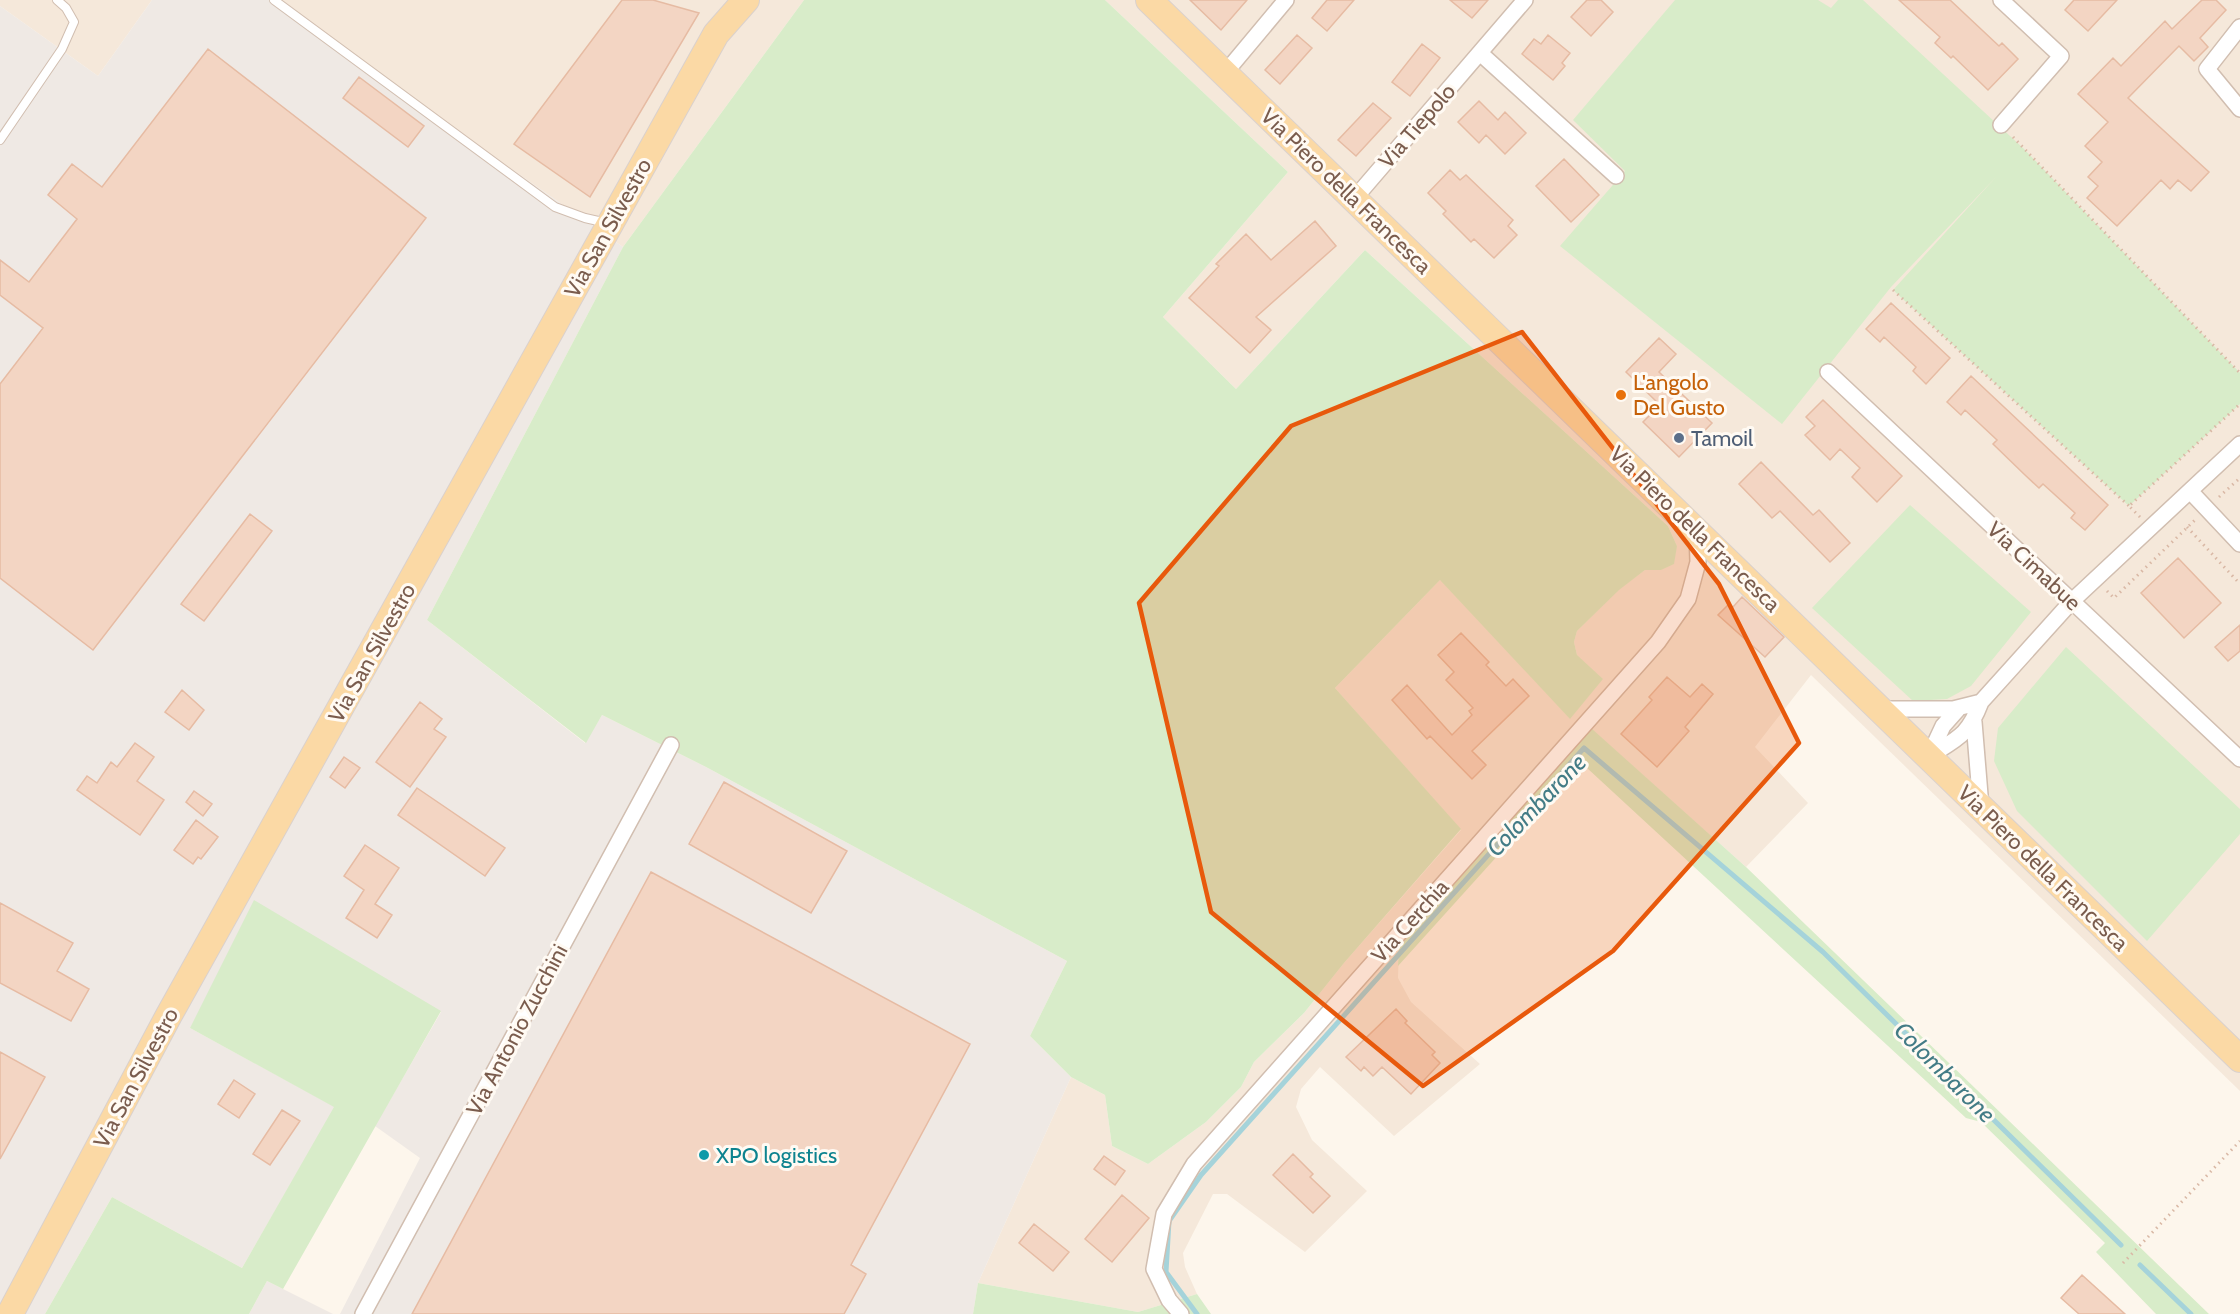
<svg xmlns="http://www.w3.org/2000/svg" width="2240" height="1314" font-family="Cabin,sans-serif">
	<rect width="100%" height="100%" fill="#fdf6ec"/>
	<!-- residential -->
	<path fill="#f5e8da" d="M0,0H152L98,76L0,6Z
		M270,0H804L623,247Z
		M1105,0H2240V1091L1811,675L1755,747L1808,803L1746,867L1591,729L1399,947L1398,978L1411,1002L1480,1064L1394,1136L1320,1067L1301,1089L1296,1107L1312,1140L1367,1191L1305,1252L1227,1194H1213L1183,1253L1185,1267L1197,1294L1138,1312L978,1283L1071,1077L1105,1095L1112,1146L1148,1164L1206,1122L1241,1087L1254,1062L1304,1013L1344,963L1461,830L1335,688L1440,580L1577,655L1574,642L1577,631L1619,589L1645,570H1661L1677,546L1668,526L1365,250L1236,389L1163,317L1288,172Z"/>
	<!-- industrial -->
	<path fill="#efe9e4" d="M152,0H270L623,247L427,620L585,743L602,715L706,767L1067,961L1030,1036L1071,1077L978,1283L973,1314H340L420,1158L375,1126L441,1012L190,1028L335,1107L242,1268L112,1197L45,1314H0V6L98,76Z
		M267,1281L333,1314H249Z"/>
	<!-- green -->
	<path fill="#d8ecc9" d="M804,0H1105L1288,172L1163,317L1236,389L1365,250L1668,526L1677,546L1674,564L1661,570H1645L1619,590L1577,631L1574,642L1577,655L1603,679L1570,719L1440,580L1335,688L1461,829L1344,963L1304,1013L1254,1062L1241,1087L1206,1122L1148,1164L1112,1146L1105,1095L1071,1077L1030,1036L1067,961L706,767L602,715L586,743L427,620L623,247Z
		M1675,0H1818L1831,8L1838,0H1863L2023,148L2240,373V404L2129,506L1893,290L1996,177L1891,287L1782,424L1560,246L1625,171L1573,120Z
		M1910,505L2031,612L1971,686L1947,699L1913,701L1812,608Z
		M2066,647L2240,809V834L2147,941L2017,811L1994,761L1998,728Z
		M1591,728L1746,867L2209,1314H2156L2096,1252L2105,1243L1981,1122L1966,1118L1587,768L1576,769L1398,966L1399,947Z
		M254,900L441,1011L283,1289L267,1281L249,1314H45L112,1197L242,1268L334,1107L190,1028Z
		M978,1283L1138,1312L1197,1294L1211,1314H973Z"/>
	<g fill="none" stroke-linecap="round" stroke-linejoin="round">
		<!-- stream -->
		<path stroke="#a5d3da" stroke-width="5" d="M2140,1265L2191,1314
			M1197,1314L1166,1272L1169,1221L1201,1175L1584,748L1823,952L2121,1245"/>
	</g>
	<!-- building -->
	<path fill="#f3d5c3" stroke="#e6bba3" stroke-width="1.5" d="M622,0H653L699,13L590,197L514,144Z
		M1190,0H1247L1221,30Z
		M1327,0H1354L1327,31L1312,18Z
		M1450,0H1488L1472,18Z
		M1587,0H1601L1613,12L1591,36L1571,17Z
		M1899,0H1950L1999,46L2002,43L2018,59L1988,90L1953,56L1951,58L1935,43L1940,37Z
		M2074,0H2117L2088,31L2065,10Z
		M2202,0H2216L2226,10L2200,38L2208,47L2194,61L2179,46L2128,98L2209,172L2191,191L2178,180L2170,189L2161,180L2117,226L2087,198L2098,186L2088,177L2102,162L2085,146L2108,122L2078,94L2113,58L2121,66L2165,21L2172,29Z
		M1297,35L1312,48L1280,84L1265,70Z
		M1548,35L1570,53L1562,63L1565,66L1553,80L1522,54L1534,39L1541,44Z
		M1422,44L1440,58L1410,96L1392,82Z
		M208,49L426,218L93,650L0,578V384L43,328L0,295V260L29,282L77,219L48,195L72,164L102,187Z
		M359,77L424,126L408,147L343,98Z
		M1479,101L1498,120L1505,112L1526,133L1505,154L1486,135L1479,143L1458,122Z
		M1373,103L1391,118L1356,156L1338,140Z
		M1564,159L1599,195L1571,222L1536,186Z
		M1450,170L1460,180L1466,175L1513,220L1508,226L1517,235L1494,258L1474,239L1471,242L1443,214L1446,211L1428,193Z
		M1315,221L1336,246L1256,317L1271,330L1250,353L1189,298L1219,266L1216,264L1246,234L1271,260Z
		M1891,303L1950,358L1926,384L1913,371L1916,367L1884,337L1880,342L1866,329Z
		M1659,338L1676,354L1659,372L1712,423L1679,457L1643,422L1660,405L1626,372Z
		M1971,376L2108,505L2085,530L2071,518L2075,513L2043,484L2039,488L2025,475L1993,444L1997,440L1965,410L1961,415L1947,402Z
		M1823,400L1902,476L1877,502L1852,477L1860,468L1840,449L1830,460L1805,435L1815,426L1806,417Z
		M1761,462L1813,515L1819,510L1850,543L1830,562L1780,511L1772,518L1739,484Z
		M250,514L272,531L204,621L181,604Z
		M2178,558L2221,603L2184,638L2141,593Z
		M1742,597L1784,637L1765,657L1718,615L1729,604L1733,607Z
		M2240,625V651L2228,661L2215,647Z
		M1461,633L1489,662L1486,665L1506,686L1513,679L1529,696L1472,751L1486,765L1472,779L1430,736L1427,739L1392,700L1407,685L1452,735L1472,715L1469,711L1473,708L1446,680L1454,672L1438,655Z
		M1667,677L1690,697L1702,684L1713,694L1685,727L1689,731L1657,767L1621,734L1652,700L1649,697Z
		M182,690L204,710L189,730L165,712Z
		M420,702L442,719L434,729L446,737L410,787L376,762Z
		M135,743L154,757L137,781L164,800L140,835L77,790L87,776L97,783L111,762L117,767Z
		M344,757L360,768L345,788L330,777Z
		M724,782L847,851L811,913L689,844Z
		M417,788L505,848L485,876L398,815Z
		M194,791L212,804L203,816L186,802Z
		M196,820L218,837L201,859L198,857L193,864L174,850Z
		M365,845L399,868L375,904L392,915L377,938L346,918L364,890L344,876Z
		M651,872L970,1044L851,1265L866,1274L844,1314H412Z
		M0,903L73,943L57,971L89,989L71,1021L0,983Z
		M1396,1009L1407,1021L1405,1023L1435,1052L1432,1055L1440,1063L1411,1094L1382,1067L1373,1076L1364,1067L1361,1071L1346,1057Z
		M0,1052L45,1077L0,1159Z
		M234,1080L255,1094L239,1118L218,1104Z
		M282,1110L300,1121L270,1165L253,1154Z
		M1293,1154L1313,1174L1310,1177L1330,1196L1313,1213L1273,1175Z
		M1104,1156L1125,1171L1115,1185L1094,1169Z
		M1122,1195L1149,1218L1112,1262L1085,1239Z
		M1034,1224L1069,1252L1053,1271L1019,1243Z
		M2082,1275L2125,1314H2079L2061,1298Z"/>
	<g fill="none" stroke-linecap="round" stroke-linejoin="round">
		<defs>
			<path id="service" d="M274,0L555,207L585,218L607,223
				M0,140L62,49L74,22L66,8L57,0"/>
			<path id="minor" d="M2240,27L2207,69L2240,109
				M1480,53L1616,176
				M1225,73L1286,0
				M2001,125L2061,56L2001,0
				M1354,199L1525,0
				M1828,372L2240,759
				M2190,491L2240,544
				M1879,709H1953L1981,702
				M1974,722L1981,807
				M1929,756L1943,726L1959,708
				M1928,757C1958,738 1968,736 1981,702L2072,601L2240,444
				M363,1314L671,745
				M1181,1314L1169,1300L1154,1269L1164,1214L1194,1164L1658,642L1688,599L1698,562L1697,532"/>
			<path id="primary" d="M1149,0L2240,1059
				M10,1314L169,1015L716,34L746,0"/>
		</defs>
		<!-- service casing -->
		<use href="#service" stroke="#d1beb0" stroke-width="10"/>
		<!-- minor casing -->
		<use href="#minor" stroke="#d1beb0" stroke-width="18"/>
		<!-- primary casing -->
		<use href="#primary" stroke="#dad1cd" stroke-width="28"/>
		<!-- path -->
		<path stroke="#d9b8a5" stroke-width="3" stroke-dasharray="1.5 4.5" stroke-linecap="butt" d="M2013,137L2240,373
			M1893,290L2129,506
			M2219,497L2240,478
			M2140,517L2129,506L2240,404
			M2187,527L2240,584
			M2107,591L2114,598L2195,520
			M2123,1263L2240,1141"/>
		<!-- service -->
		<use href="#service" stroke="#fff" stroke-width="8"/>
		<!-- minor -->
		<use href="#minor" stroke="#fff" stroke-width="15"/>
		<!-- primary -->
		<use href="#primary" stroke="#fbd9a5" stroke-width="26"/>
	</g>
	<!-- marked area -->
	<path fill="#e8590c" fill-opacity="0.2" stroke="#e8590c" stroke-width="4.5" stroke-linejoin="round" d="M1522,332L1719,584L1799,743L1613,951L1423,1086L1211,912L1139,603L1291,426Z"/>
	<!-- markers -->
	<circle fill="#e8710a" stroke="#fffaf3" stroke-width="2" cx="1621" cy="395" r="6"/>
	<circle fill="#5c6f8a" stroke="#fffaf3" stroke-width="2" cx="1679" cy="438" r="6"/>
	<circle fill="#0f9aa8" stroke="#fffaf3" stroke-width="2" cx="704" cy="1155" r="6"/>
	<g text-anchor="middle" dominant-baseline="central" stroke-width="6" stroke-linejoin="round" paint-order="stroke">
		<!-- street labels -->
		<g font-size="22" fill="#7a5c4d" stroke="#fffaf3">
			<text transform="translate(1417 126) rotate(-49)">Via Tiepolo</text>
			<text transform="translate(1346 191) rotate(44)">Via Piero della Francesca</text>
			<text transform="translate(608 228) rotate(-61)">Via San Silvestro</text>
			<text transform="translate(1695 529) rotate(44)">Via Piero della Francesca</text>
			<text transform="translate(2034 566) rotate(43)">Via Cimabue</text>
			<text transform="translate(372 653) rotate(-61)">Via San Silvestro</text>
			<text transform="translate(2043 868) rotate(44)">Via Piero della Francesca</text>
			<text transform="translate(1410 921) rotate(-48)">Via Cerchia</text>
			<text transform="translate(517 1030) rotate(-62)">Via Antonio Zucchini</text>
			<text transform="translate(136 1078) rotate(-62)">Via San Silvestro</text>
		</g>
		<!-- food labels -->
		<g font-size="22" fill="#c56008" stroke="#fffaf3" text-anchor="start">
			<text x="1633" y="382">L'angolo<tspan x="1633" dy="25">Del Gusto</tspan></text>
		</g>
		<!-- service labels -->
		<g font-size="22" fill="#4e5e75" stroke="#fffaf3" text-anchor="start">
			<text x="1691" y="438">Tamoil</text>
		</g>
		<!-- culture labels -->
		<g font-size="22" fill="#0d838f" stroke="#fffaf3" text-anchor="start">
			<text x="716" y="1155">XPO logistics</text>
		</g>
		<!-- water labels -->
		<g font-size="24" font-style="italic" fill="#437c86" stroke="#fffaf3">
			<text transform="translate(1536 805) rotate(-46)">Colombarone</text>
			<text transform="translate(1945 1072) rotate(45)">Colombarone</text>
		</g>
	</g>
</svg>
